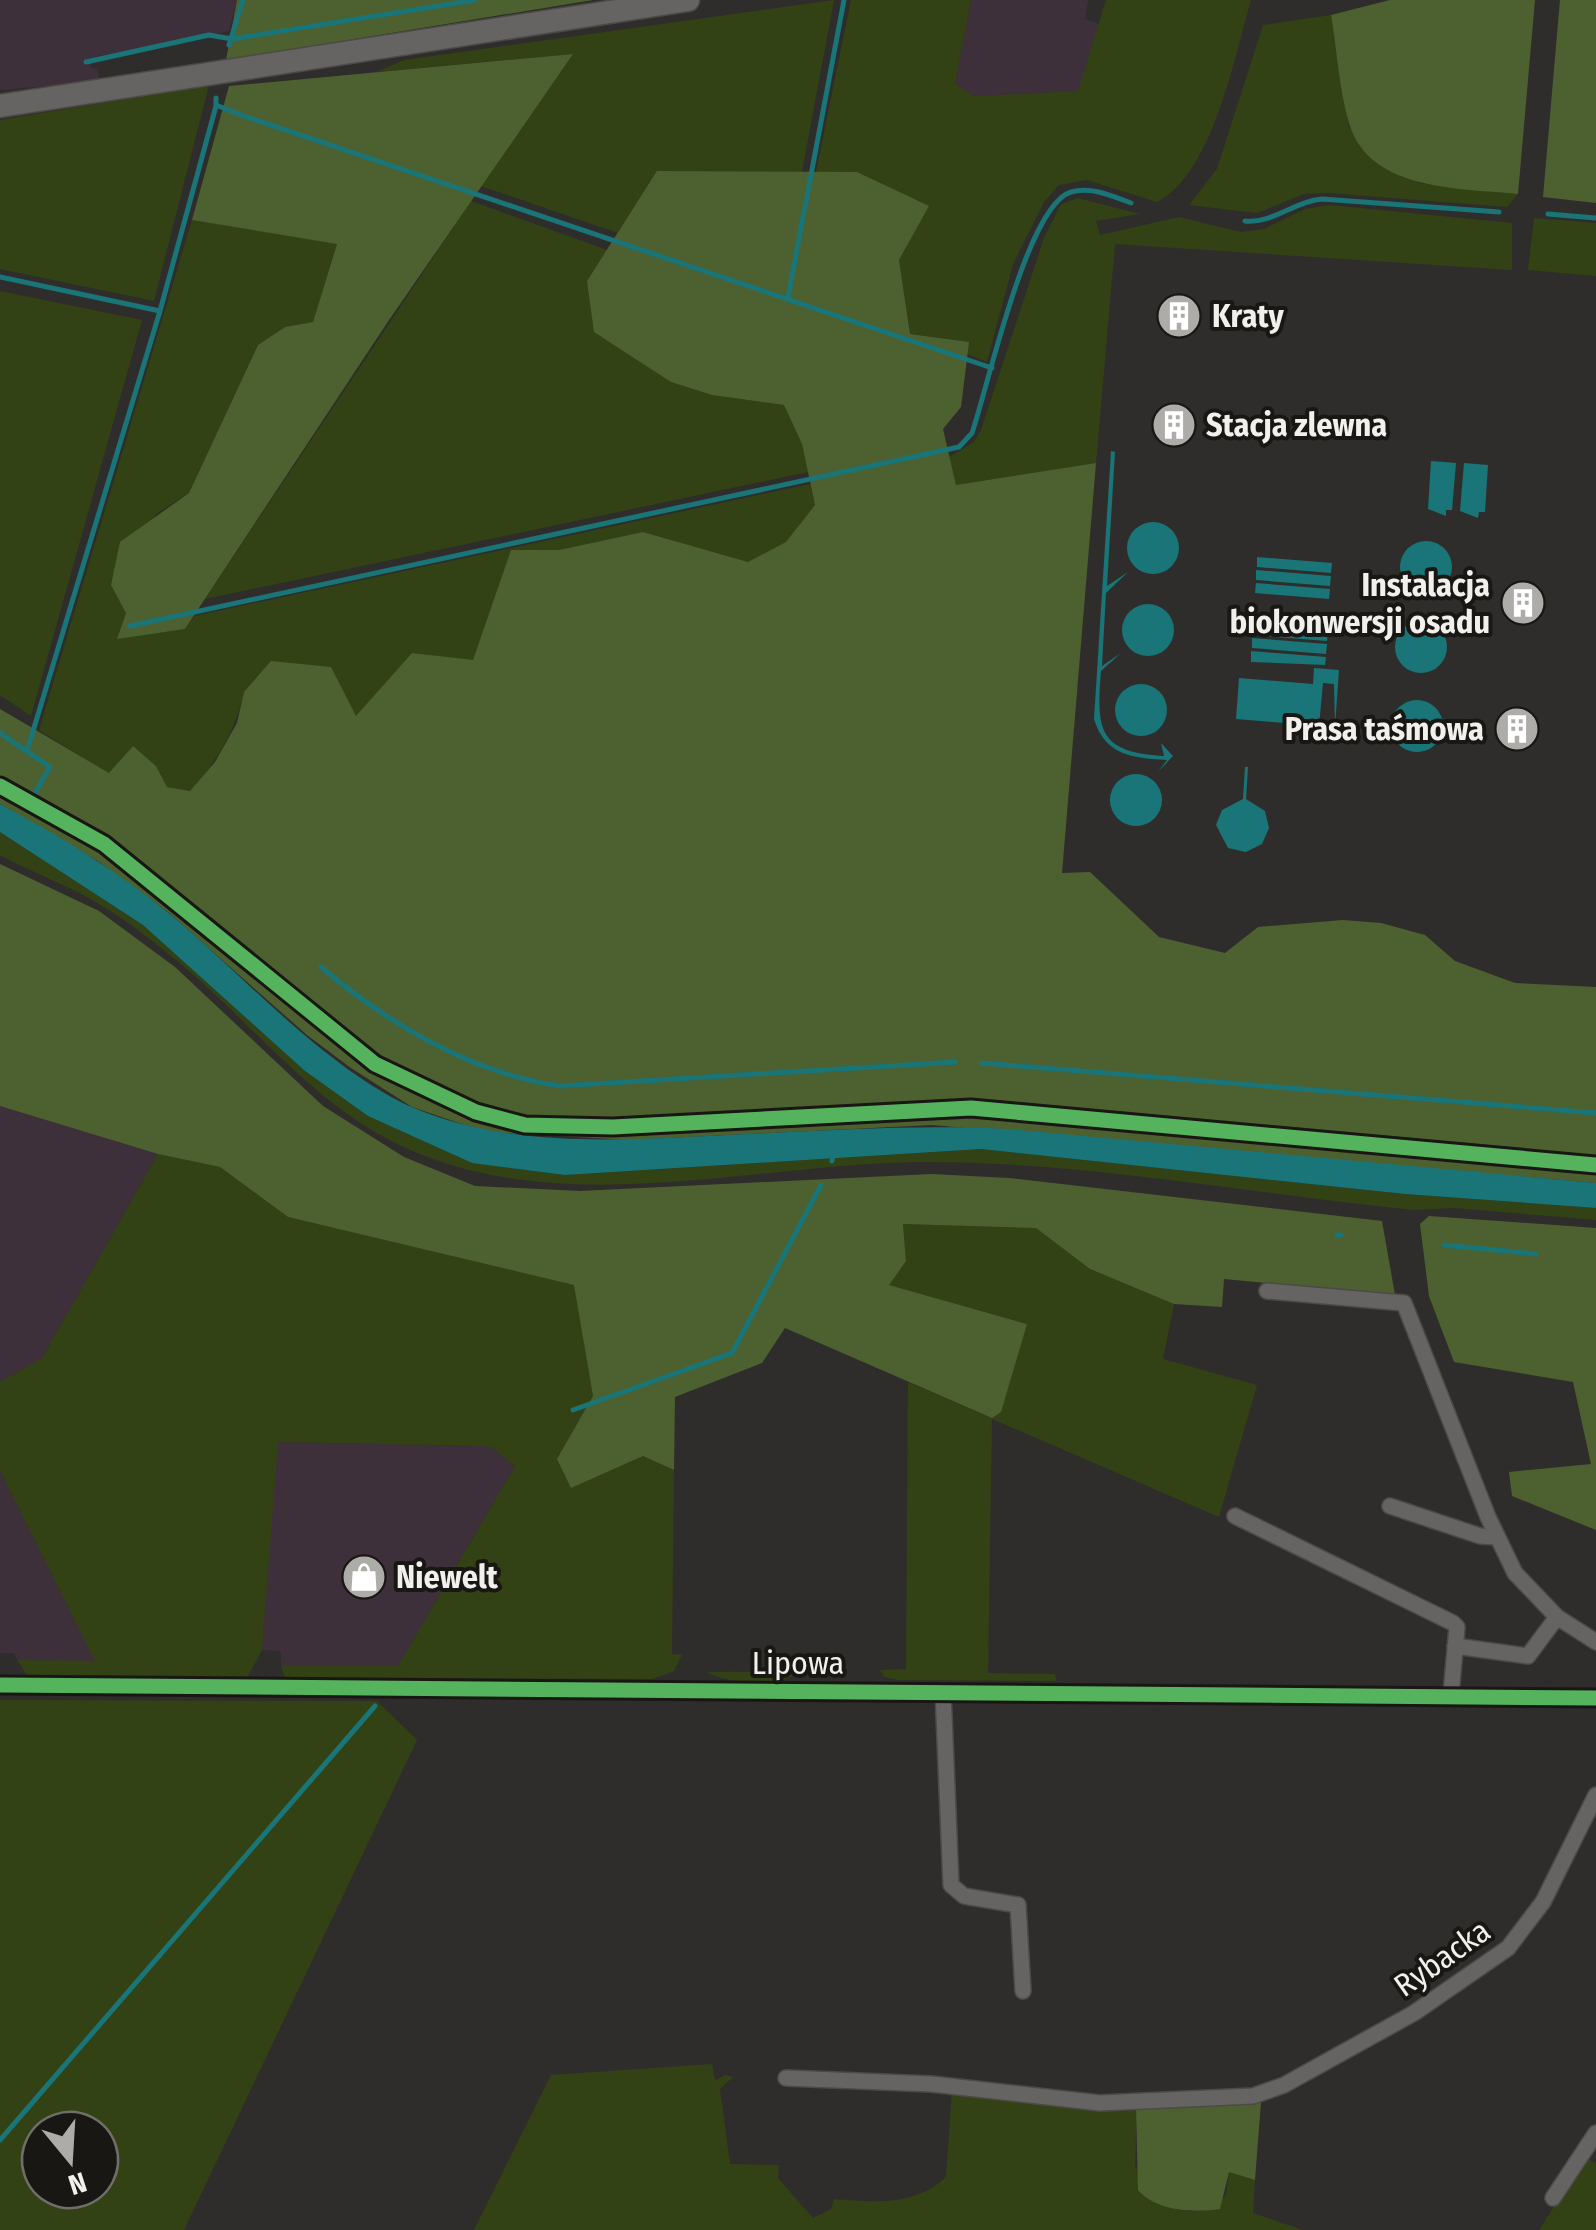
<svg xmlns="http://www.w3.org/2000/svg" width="1596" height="2230" font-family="'Fira Sans Condensed',sans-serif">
	<rect width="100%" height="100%" fill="#2f2d2b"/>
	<!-- commercial -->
	<path fill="#3e303b" d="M0,0H237L229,31L94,57L90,67L98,69L99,82L0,90Z
		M971,0H1088L1085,19L1099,24L1079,91L974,96L955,84Z
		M0,1106L158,1154L42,1358L0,1382Z
		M277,1442L480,1446L491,1447L515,1466L398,1666H281V1651L262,1650Z
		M0,1471L96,1662L18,1660L13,1653H0Z"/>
	<!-- green -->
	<path fill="#324215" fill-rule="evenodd" d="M834,0L802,172L658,171L618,233L481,186L572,54L377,72L404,60Z
		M851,0H971L955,84L974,96L1078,91L1106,0H1251C1235,55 1212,175 1157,202L1087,180L1059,185L1044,202L1013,264L987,362L967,354L968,342L910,334L899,260L928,207L857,172H816Z
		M1331,15L1349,127L1419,183L1518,194L1507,207L1328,193L1304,194L1257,213L1189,205L1217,169L1263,25Z
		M209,85L154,301L0,269V120Z
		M1078,198L1140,214L1096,221L1100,235L1179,217L1241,232L1264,229L1305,209L1330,205L1512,223V270L1115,244L1096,463L956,485L949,457L974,442L981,430L1044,238L1061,204Z
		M471,201L607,250L587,281L712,395L784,405L802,444L808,472L205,599Z
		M1534,218L1596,223V276L1528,270Z
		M192,220L337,243L313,322L285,327L258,345L189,493L156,514L112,585L126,613L118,638L185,629L194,616L810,484L815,505L787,542L748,562L643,532L559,550L511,551L473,661L412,653L356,717L244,692C235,732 217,760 191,791L167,787L156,766L132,747L109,774L39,730Z
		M0,291L142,320L31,716L0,695Z
		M0,832L143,925L305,1071L368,1116L472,1163L565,1175L981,1149L1405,1194L1596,1208V1220L1454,1208L1414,1210C1253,1194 1080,1161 920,1162C753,1164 565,1220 406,1148C316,1108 256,1027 182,965C156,943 125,919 96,902C65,884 31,872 0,855Z
		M158,1154L220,1167L288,1217L575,1285L593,1396L571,1488L643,1456L674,1470L672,1654L682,1655L674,1671L652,1679L285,1678L281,1666H398L515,1466L491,1447L480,1446L278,1442L262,1650L247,1678L28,1677L13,1653L18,1660L95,1661L0,1471V1382L42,1358Z
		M903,1224L1036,1228L1090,1269L1174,1304L1163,1359L1257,1385L1219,1517L992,1419L988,1673L1055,1674L1056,1681L899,1680L884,1677L880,1670L906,1669L908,1382L992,1418L1027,1324L888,1285L906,1261Z
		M799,1671C784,1688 725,1684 707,1672Z
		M0,1700L377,1701L417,1740L184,2230H0ZM100,2130V2190H40V2130Z
		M712,2064L715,2081L725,2075L733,2077L720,2089L730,2164L779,2165L778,2178L813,2218L831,2209L834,2199C871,2202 915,2207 946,2177L952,2089L1137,2106L1135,2166L1157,2201L1178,2210L1202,2211L1226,2195L1229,2172L1255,2180L1253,2213L1303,2230H474L551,2075Z
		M1586,2157L1596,2164V2230H1539Z"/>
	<!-- forest -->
	<path fill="#4d6130" d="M237,0H593L226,60Z
		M1390,0H1535L1518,194C1462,188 1369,192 1349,123C1339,89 1337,50 1331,15Z
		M1560,0H1596V203L1543,197Z
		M573,54L389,320L185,629L117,639L126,613L111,585L120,542L189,493L258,345L285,327L313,322L337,244L192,220L229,86Z
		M657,171L857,172L929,206L899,260L910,334L969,342L961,407L943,429L956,485L1096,463L1062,873L1090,872L1159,937L1225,953L1258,927L1343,920L1381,923L1425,935L1455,961L1515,983L1596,987V1183L932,1125L630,1140L485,1132L412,1107L351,1068L307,1035L169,913L99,862L0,804V709L109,773L133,746L156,766L167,787L190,791L215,762L237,723L244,692L271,661L331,667L356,716L412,653L473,660L511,550H559L643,532L748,562L786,542L815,505L802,444L784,405L712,395L671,382L594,332L587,281Z
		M0,864L99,911L175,967L323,1106L404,1157L475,1186L580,1191L931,1174L1009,1178L1382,1221L1395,1295L1224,1279L1222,1307L1174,1304L1090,1269L1036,1228L903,1224L906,1261L889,1285L1027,1324L1001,1412L992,1418L785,1328L762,1363L675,1397L674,1470L643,1456L571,1488L557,1459L593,1396L574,1285L288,1217L220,1167L158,1154L0,1106Z
		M1429,1216L1596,1228V1530L1512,1496L1509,1472L1591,1464L1573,1382L1454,1362L1429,1296L1420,1224Z
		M1261,2102L1255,2180L1229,2172L1220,2209C1193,2213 1156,2211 1138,2190L1136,2106H1232Z"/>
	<!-- water -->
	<path fill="#197577" d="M1111,451L1115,452L1107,586L1128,572L1106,593L1102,666L1121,653L1101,671C1096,731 1099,752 1164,756L1161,743L1173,756L1158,772L1167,760C1134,758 1105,756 1094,719Z
		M1431,461L1456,463L1452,510H1446V516L1428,509Z
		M1464,463L1488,465L1485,512H1479L1478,518L1460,511Z
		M1127 548a26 26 0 1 1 52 0a26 26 0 1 1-52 0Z
		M1400 567a26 26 0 1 1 52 0a26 26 0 1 1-52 0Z
		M1257,557L1332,563L1331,573L1257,567Z
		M1256,570L1331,576L1330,586L1256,580Z
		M1256,583L1330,589L1329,599L1255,593Z
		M1122 630a26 26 0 1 1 52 0a26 26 0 1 1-52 0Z
		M1395 647a26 26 0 1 1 52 0a26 26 0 1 1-52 0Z
		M1253,625L1328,631L1327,641L1253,635Z
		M1252,638L1327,644L1326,654L1252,648Z
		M1251,651L1326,657L1325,665L1251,662Z
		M1314,668L1339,670L1335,727L1334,684L1323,683L1319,726L1236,719L1239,678L1313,684Z
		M1115 710a26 26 0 1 1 52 0a26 26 0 1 1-52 0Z
		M1391 726a26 26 0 1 1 52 0a26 26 0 1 1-52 0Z
		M1245,767H1248L1246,799L1265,811L1269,828L1262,844L1246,852L1228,848L1216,825L1222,810L1243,799Z
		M1110 800a26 26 0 1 1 52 0a26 26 0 1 1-52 0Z
		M0,804C60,836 119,872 171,915C244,976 327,1070 414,1108C511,1149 625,1140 728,1135C822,1131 914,1124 1008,1129L1596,1183V1208L1405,1194L981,1149L565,1175L472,1163L368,1116L305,1071L143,925L0,832Z"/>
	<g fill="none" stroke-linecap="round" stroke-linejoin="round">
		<!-- stream -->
		<path stroke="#197577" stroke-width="5" d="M229,45L243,0
			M86,62L209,35L232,39L475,0
			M216,98V105L241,115L992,368
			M1548,214L1596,218
			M1245,221C1272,224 1295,201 1322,199L1499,212
			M0,277L160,311
			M788,297L844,0
			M130,626L959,447L972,433C988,387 1027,205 1071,192C1091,186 1112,196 1131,203
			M0,733L50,767L36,791
			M27,751L160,311L216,106
			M321,967C389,1024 471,1073 560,1086L955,1062
			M982,1063L1596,1113
			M832,1161L833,1156
			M1337,1235H1341
			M1444,1245L1536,1254
			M573,1410L732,1353L821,1185
			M0,2140L375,1706"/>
		<defs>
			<path id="minor" d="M1267,1291L1404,1303L1488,1517L1515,1573L1557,1617L1596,1642
				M1390,1506L1480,1536L1497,1537
				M1235,1516L1453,1623L1457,1627L1451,1694
				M1455,1646L1528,1656L1557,1617
				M0,1685L1596,1698
				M943,1691L951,1885L964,1896L1018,1905L1023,1991
				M786,2078L931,2084L1100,2103L1253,2096L1284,2085L1414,2013L1508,1948L1543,1902L1596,1795
				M1553,2198L1596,2133"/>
			<path id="secondary" d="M0,106L688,0"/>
		</defs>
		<!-- minor casing -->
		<use href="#minor" stroke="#4b4a47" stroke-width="18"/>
		<!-- secondary casing -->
		<use href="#secondary" stroke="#4b4a47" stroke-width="25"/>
		<!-- minor -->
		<use href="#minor" stroke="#666462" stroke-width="15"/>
		<!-- secondary -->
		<use href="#secondary" stroke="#666462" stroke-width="22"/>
		<defs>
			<path id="cycleway" d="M0,786L104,844L375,1064L476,1112L525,1125L613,1127L971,1108L1596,1165
				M0,1685L1596,1698"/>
		</defs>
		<!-- cycleway casing -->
		<use href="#cycleway" stroke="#181714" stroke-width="21"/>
		<!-- cycleway -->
		<use href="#cycleway" stroke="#56b35d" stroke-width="15"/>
	</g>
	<!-- icons -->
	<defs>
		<symbol id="building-disc" viewBox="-11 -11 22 22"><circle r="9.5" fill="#aeaca9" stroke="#181714"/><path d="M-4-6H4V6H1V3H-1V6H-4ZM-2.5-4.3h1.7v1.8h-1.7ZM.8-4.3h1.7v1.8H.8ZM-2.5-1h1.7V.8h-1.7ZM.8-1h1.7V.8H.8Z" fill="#fff"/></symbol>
		<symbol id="shop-disc" viewBox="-11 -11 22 22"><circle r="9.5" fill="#aeaca9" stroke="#181714"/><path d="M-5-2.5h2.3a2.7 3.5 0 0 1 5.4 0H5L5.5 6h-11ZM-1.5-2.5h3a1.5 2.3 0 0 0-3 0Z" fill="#fff"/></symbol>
	</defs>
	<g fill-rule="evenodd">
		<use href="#building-disc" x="1154" y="291" width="50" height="50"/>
		<use href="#building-disc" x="1149" y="400" width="50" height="50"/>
		<use href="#building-disc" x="1498" y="578" width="50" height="50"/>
		<use href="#building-disc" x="1492" y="704" width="50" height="50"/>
		<use href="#shop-disc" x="339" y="1552" width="50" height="50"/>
	</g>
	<g text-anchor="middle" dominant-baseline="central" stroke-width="8" stroke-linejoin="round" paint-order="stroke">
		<!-- poi labels -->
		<g font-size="32" font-weight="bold" fill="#f2f0ed" stroke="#181714" text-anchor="start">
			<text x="1212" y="316">Kraty</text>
			<text x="1206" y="425">Stacja zlewna</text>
			<text x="1490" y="585" text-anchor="end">Instalacja<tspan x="1490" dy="37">biokonwersji osadu</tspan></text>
			<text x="1484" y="729" text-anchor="end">Prasa taśmowa</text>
			<text x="396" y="1577">Niewelt</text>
		</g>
		<!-- street labels -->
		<g font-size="32" fill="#f2f0ed" stroke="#181714">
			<text x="798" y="1663">Lipowa</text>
			<text transform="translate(1442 1958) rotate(-35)">Rybacka</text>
		</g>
	</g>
	<!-- north arrow -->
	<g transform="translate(70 2160) rotate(162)"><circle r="48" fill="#181714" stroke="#6f6e6b" stroke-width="2.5"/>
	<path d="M0-8L18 38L0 25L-18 38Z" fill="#aeaca9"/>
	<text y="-15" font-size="28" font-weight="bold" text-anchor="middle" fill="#f2f0ed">N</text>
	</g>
</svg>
